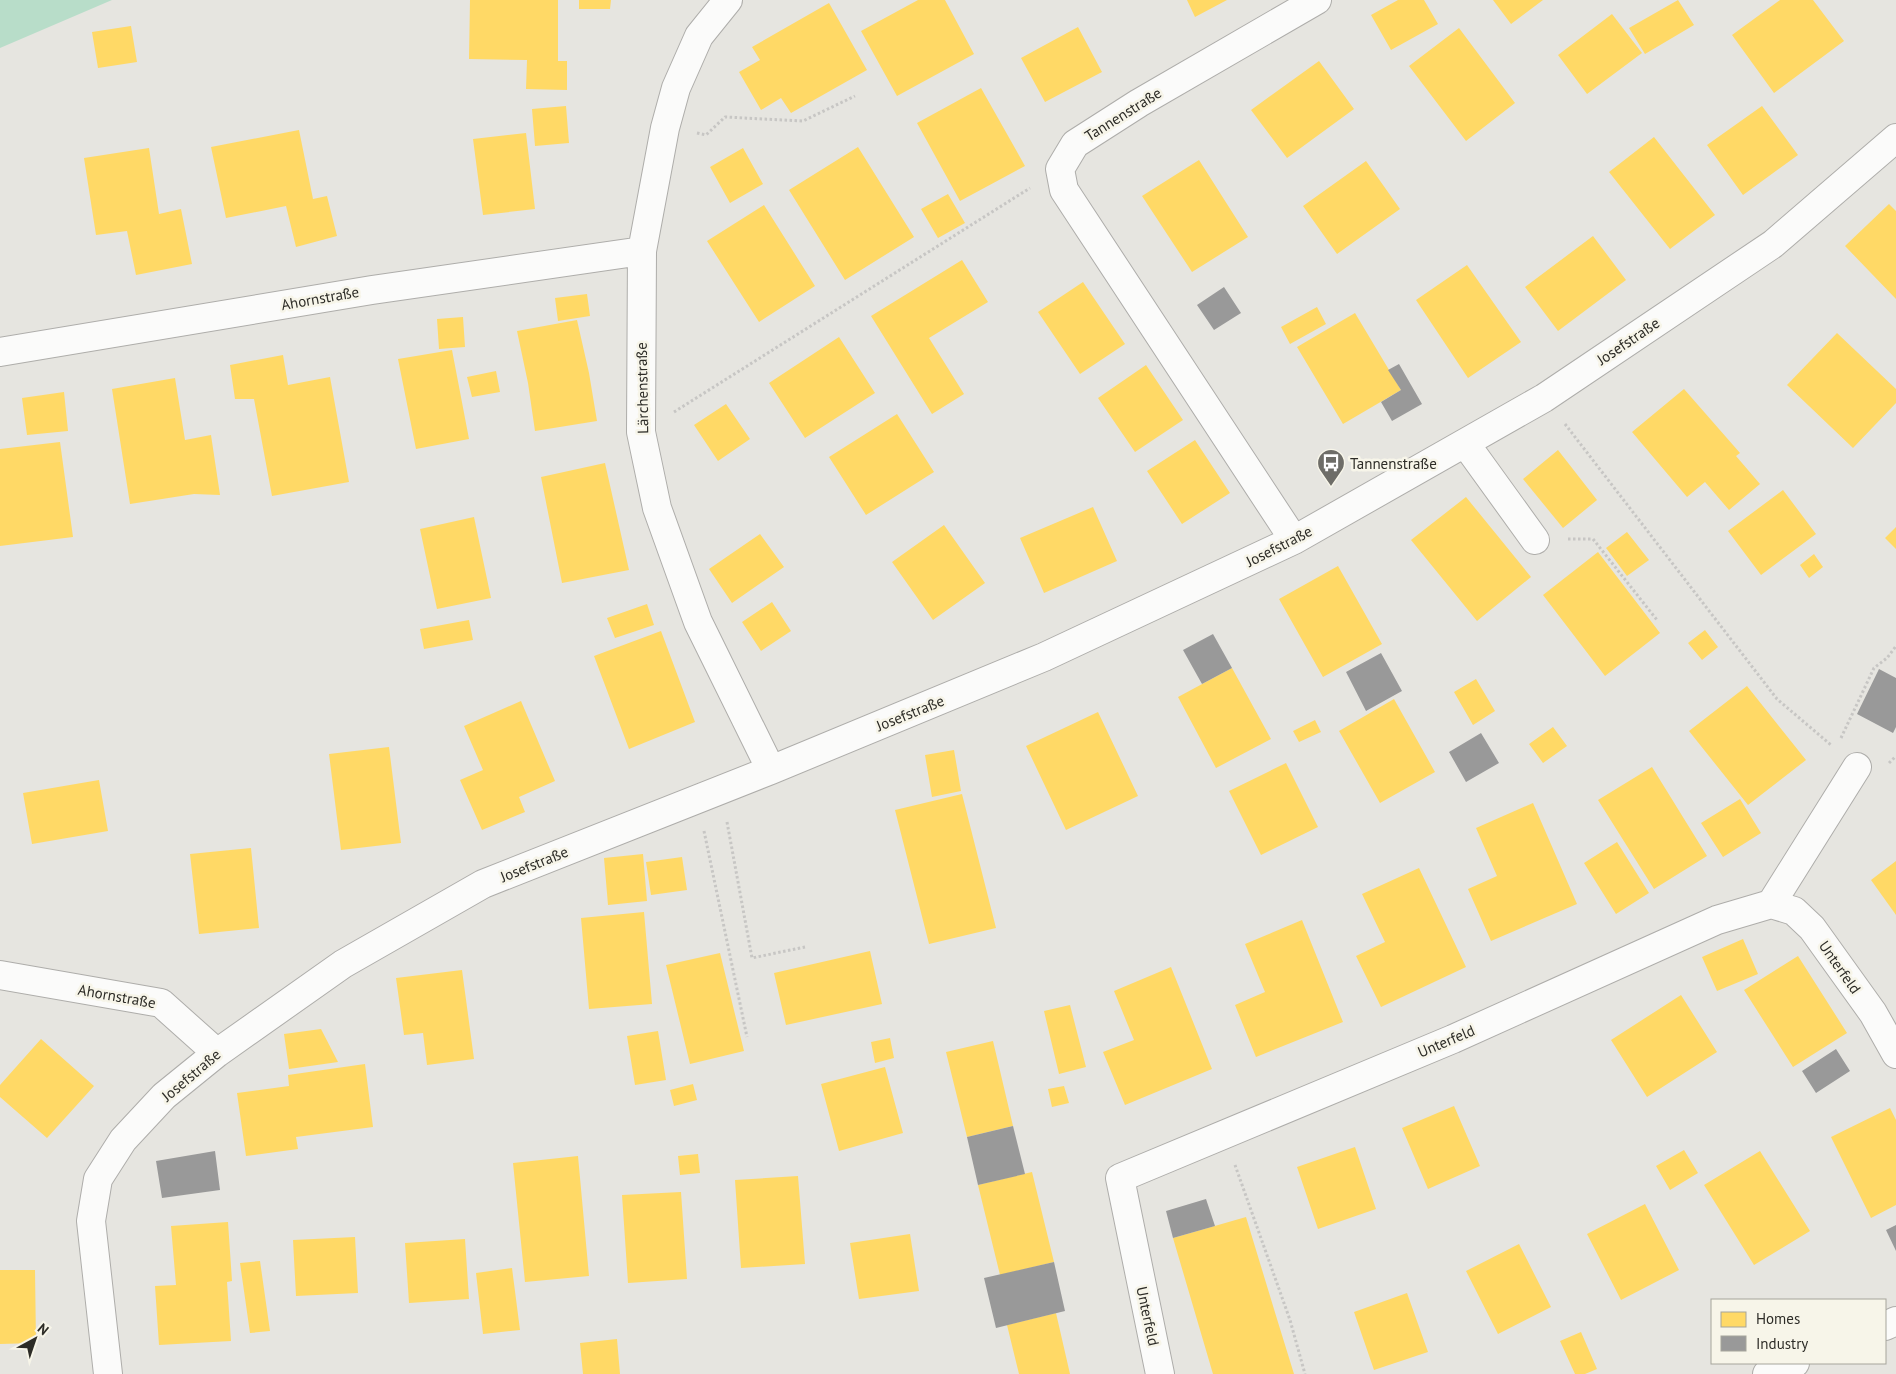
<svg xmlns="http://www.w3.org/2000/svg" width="1896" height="1374" font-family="'PT Sans',sans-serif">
	<rect width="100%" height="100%" fill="#e6e5e0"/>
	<!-- green -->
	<path fill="#b8ddc9" d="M0,0H112L0,48Z"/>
	<!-- homes -->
	<path fill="#ffd966" d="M470,0H558V61H567V90L526,89L527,60L469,59Z
		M579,0H611L610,9H579Z
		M918,0H945L974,54L897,96L861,31Z
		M1187,0H1227L1195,17Z
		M1398,0H1424L1438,24L1391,50L1371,15Z
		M1493,0H1543L1511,24Z
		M1678,0L1694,25L1645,54L1629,28Z
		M1780,0H1813L1844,41L1774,93L1732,35Z
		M829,3L867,70L791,113L781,98L761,110L739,72L760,60L752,47Z
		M1612,14L1642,53L1587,94L1558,55Z
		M131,26L137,62L98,68L92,32Z
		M1078,27L1102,72L1045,102L1021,58Z
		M1459,28L1515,103L1466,141L1409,66Z
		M1319,61L1354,109L1287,158L1251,110Z
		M981,88L1025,166L960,201L917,123Z
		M566,106L569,143L535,146L532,109Z
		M1762,106L1798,155L1743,195L1707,145Z
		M299,130L313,199L327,196L337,236L296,247L286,206L226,218L211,147Z
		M526,133L535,209L483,215L473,139Z
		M1654,137L1715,215L1670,249L1609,172Z
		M858,147L914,237L845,280L789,190Z
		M149,148L159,214L181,209L192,264L136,275L127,231L96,235L84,158Z
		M743,148L763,184L730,203L710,167Z
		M1199,160L1248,237L1192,272L1142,196Z
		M1366,161L1400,209L1337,254L1303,206Z
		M948,194L965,223L938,238L921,209Z
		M1889,204L1896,211V299L1845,246Z
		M764,205L815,286L759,322L707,241Z
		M1593,236L1626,280L1558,331L1525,287Z
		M962,260L988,302L929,338L964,394L932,414L871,316Z
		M1467,265L1521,342L1468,378L1416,300Z
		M1083,282L1125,344L1080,374L1038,312Z
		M587,294L590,316L558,321L555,298Z
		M1317,307L1326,324L1290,344L1281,327Z
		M1355,313L1401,390L1343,424L1297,347Z
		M463,317L465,347L439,349L437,319Z
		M577,320L589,373L597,421L535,431L528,383L517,331Z
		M1837,333L1896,389V403L1853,448L1787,385Z
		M839,337L875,393L805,438L769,383Z
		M452,350L469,439L416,449L398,359Z
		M283,355L288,385L330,377L349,482L272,496L254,399H235L230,365Z
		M1146,365L1183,420L1135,452L1098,398Z
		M496,371L500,392L472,397L467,377Z
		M175,378L185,440L211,435L220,495L194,494L130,504L112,389Z
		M1684,389L1740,453L1736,456L1760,484L1729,510L1705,482L1687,497L1632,432Z
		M64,392L68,431L27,435L22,398Z
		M726,404L750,439L718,461L694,425Z
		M897,414L934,472L866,515L829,457Z
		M1195,440L1230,493L1182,524L1147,471Z
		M60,442L73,537L0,546V449Z
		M1558,450L1597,500L1563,528L1523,479Z
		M605,463L629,570L562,583L541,477Z
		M1783,490L1816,534L1761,575L1728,531Z
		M1466,497L1531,577L1477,621L1411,540Z
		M1093,507L1117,561L1044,593L1020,538Z
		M474,517L491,598L437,609L420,529Z
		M944,525L985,583L933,620L892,562Z
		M1896,527V549L1885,538Z
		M1627,532L1649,560L1627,576L1606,548Z
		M760,534L784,567L732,603L709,569Z
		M1598,552L1660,633L1605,676L1543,595Z
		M1814,554L1823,567L1809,578L1800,565Z
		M1338,566L1382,644L1323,677L1279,599Z
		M772,602L791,631L761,651L742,622Z
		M647,604L654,625L615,638L607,618Z
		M469,620L473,640L424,649L420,629Z
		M1705,630L1718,647L1702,660L1688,643Z
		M661,631L695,722L629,749L594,656Z
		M1232,668L1271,739L1216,768L1178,697Z
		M1476,679L1495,711L1473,725L1454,692Z
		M1747,686L1806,760L1748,805L1689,731Z
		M1394,699L1435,772L1380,803L1339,731Z
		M521,701L555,781L519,797L525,812L482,830L460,780L483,770L464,726Z
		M1098,712L1138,796L1066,830L1026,746Z
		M1315,720L1321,732L1299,742L1293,731Z
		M1553,727L1567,746L1543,763L1529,744Z
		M389,747L401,843L341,850L329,754Z
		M954,750L961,791L932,797L925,755Z
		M1286,763L1318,827L1261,855L1229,791Z
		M1652,767L1707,856L1654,889L1598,800Z
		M99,780L108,831L32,844L23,793Z
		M962,794L996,928L929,944L895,810Z
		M1740,799L1761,833L1723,857L1701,823Z
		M1533,803L1577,904L1491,941L1468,889L1497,876L1476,828Z
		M1617,842L1649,893L1616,914L1584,863Z
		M251,848L259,928L199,934L190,854Z
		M643,854L647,901L608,905L604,858Z
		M682,857L687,890L651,895L646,862Z
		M1896,861V915L1871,880Z
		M1419,868L1466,967L1381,1007L1356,956L1385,942L1362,894Z
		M644,912L652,1004L589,1009L581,918Z
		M1302,920L1343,1022L1256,1057L1235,1005L1265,992L1245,944Z
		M1743,939L1758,974L1717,991L1702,957Z
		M870,951L882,1004L786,1025L774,973Z
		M720,953L744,1051L690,1064L666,965Z
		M1798,956L1847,1033L1793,1067L1744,990Z
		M1171,967L1212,1069L1125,1105L1103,1052L1134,1040L1114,991Z
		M462,970L474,1059L427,1065L423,1033L404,1035L396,978Z
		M1681,995L1717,1052L1647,1097L1611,1040Z
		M1070,1005L1086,1067L1059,1074L1044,1011Z
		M321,1029L338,1062L289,1069L284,1034Z
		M658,1031L666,1080L635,1085L627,1036Z
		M890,1038L894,1058L875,1063L871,1042Z
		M41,1039L94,1086L47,1138L0,1097V1085Z
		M993,1041L1013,1126L967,1137L946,1052Z
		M365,1064L373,1127L296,1137L298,1149L246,1156L237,1093L289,1086L288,1075Z
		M885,1067L903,1133L839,1151L821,1084Z
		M693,1084L697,1100L674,1106L670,1090Z
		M1064,1086L1069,1103L1052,1107L1048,1089Z
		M1454,1106L1480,1166L1428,1189L1402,1128Z
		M1890,1108L1896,1120V1205L1871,1218L1831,1137Z
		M1355,1147L1376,1209L1318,1229L1297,1167Z
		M1684,1150L1698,1173L1670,1190L1656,1166Z
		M1760,1151L1810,1231L1754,1265L1704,1185Z
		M698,1154L700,1173L680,1175L678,1156Z
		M578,1156L589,1276L525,1282L513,1163Z
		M1032,1172L1054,1262L1000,1275L978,1185Z
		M798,1176L805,1264L741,1268L735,1180Z
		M681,1192L687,1279L628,1283L622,1195Z
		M1645,1204L1679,1270L1621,1300L1587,1234Z
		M1246,1217L1277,1319L1294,1374H1213L1173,1238Z
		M228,1222L232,1281L227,1282L231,1341L159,1345L155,1286L176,1285L171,1226Z
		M910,1234L919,1291L859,1299L850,1243Z
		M355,1237L358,1293L296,1296L293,1240Z
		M465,1239L469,1299L409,1303L405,1243Z
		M1519,1244L1551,1307L1498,1334L1466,1271Z
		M260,1261L270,1331L250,1333L240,1263Z
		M512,1268L520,1330L483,1334L476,1273Z
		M0,1270H35L36,1343L0,1344Z
		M1407,1293L1428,1352L1374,1370L1354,1312Z
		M1056,1313L1070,1374H1019L1007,1325Z
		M1581,1332L1597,1369L1585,1374H1575L1560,1341Z
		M617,1339L620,1374H583L580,1343Z"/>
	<!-- industry -->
	<path fill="#999" d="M1224,287L1241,313L1214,330L1197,305Z
		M1399,364L1422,404L1392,421L1381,402L1401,390L1388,370Z
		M1213,634L1232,668L1202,684L1183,650Z
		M1381,653L1402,691L1366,711L1346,672Z
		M1879,669L1896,678V727L1893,733L1857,714Z
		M1481,733L1499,763L1466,782L1449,752Z
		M1836,1049L1850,1071L1816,1093L1802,1071Z
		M1013,1126L1025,1174L978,1185L967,1137Z
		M215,1151L220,1190L162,1198L156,1161Z
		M1206,1199L1215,1226L1173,1238L1166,1211Z
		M1896,1225V1251L1886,1230Z
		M1054,1262L1065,1311L996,1328L984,1278Z"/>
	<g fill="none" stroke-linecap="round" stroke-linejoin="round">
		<defs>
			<path id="minor" d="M728,0L699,36L676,88L665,128L642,251L641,432L657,508L698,622L771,770
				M0,352L372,290L642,251
				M1465,443L1535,540
				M1294,540L1064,190L1060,169L1075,144L1139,103L1317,0
				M1771,904L1857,767
				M0,975L161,1003L217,1053
				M1885,1326L1896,1321
				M108,1374L91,1221L98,1179L123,1140L164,1096L217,1053L343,964L483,884L771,770L1044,657L1294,540L1544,398L1773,244L1896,138
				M1160,1374L1120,1178L1453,1039L1717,920L1771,904L1794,911L1812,928L1873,1013L1896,1054
				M1767,1374L1795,1363"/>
		</defs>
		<!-- minor casing -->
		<use href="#minor" stroke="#aeadaa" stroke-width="30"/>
		<!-- path -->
		<path stroke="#c7c6c4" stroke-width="3" stroke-dasharray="2.5 2.5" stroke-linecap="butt" d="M697,133L706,135L725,117L803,121L855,96
			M674,412L1030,188
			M1565,424L1777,699L1831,745
			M1568,539H1593L1657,620
			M1841,738L1874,668L1887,658L1896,646
			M1889,763L1896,756
			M727,822L752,958L805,947
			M704,831L747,1037
			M1235,1165L1290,1320L1305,1374"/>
		<!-- minor -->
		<use href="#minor" stroke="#fbfbfa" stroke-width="28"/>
	</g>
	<!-- icons -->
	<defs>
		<symbol id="bus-pin" viewBox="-11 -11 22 30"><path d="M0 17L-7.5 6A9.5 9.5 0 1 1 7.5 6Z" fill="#6e6d68" stroke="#f7f5e9"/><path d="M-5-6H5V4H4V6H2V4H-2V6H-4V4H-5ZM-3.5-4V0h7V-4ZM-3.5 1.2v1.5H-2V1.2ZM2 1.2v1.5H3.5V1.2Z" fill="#fff"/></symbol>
	</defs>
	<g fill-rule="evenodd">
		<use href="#bus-pin" x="1315" y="447" width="32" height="43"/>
	</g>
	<g text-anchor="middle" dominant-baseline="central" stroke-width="5" stroke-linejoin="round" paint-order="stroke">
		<!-- street labels -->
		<g font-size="15" fill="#2d2c27" stroke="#f7f5e9">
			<text transform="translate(1123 114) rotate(-32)">Tannenstraße</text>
			<text transform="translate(320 298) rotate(-10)">Ahornstraße</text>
			<text transform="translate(1628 341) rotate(-34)">Josefstraße</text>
			<text transform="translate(642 388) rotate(-91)">Lärchenstraße</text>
			<text transform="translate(1279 546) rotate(-27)">Josefstraße</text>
			<text transform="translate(910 713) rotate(-22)">Josefstraße</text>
			<text transform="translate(534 864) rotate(-22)">Josefstraße</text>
			<text transform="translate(1840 967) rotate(55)">Unterfeld</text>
			<text transform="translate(117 996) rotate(10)">Ahornstraße</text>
			<text transform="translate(1446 1041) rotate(-23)">Unterfeld</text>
			<text transform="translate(191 1075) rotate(-40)">Josefstraße</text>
			<text transform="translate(1148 1316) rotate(78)">Unterfeld</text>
		</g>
		<!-- poi labels -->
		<g font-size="15" fill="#2d2c27" stroke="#f7f5e9" text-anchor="start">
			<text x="1350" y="463">Tannenstraße</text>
		</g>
	</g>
	<!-- legend -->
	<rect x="1711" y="1299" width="175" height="65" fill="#f7f5e9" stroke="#a6a59b"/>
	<rect x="1721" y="1312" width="25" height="15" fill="#ffd966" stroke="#a6a59b"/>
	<text x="1756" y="1324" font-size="15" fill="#2d2c27">Homes</text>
	<rect x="1721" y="1336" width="25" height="15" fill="#999999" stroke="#a6a59b"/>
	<text x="1756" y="1349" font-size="15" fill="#2d2c27">Industry</text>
	<!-- north arrow -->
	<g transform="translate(35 1339) rotate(40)" stroke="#f7f5e9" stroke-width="4" paint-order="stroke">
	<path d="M0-4L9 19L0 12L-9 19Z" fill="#2d2c27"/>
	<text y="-8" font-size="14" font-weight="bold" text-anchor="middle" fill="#2d2c27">N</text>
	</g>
</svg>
